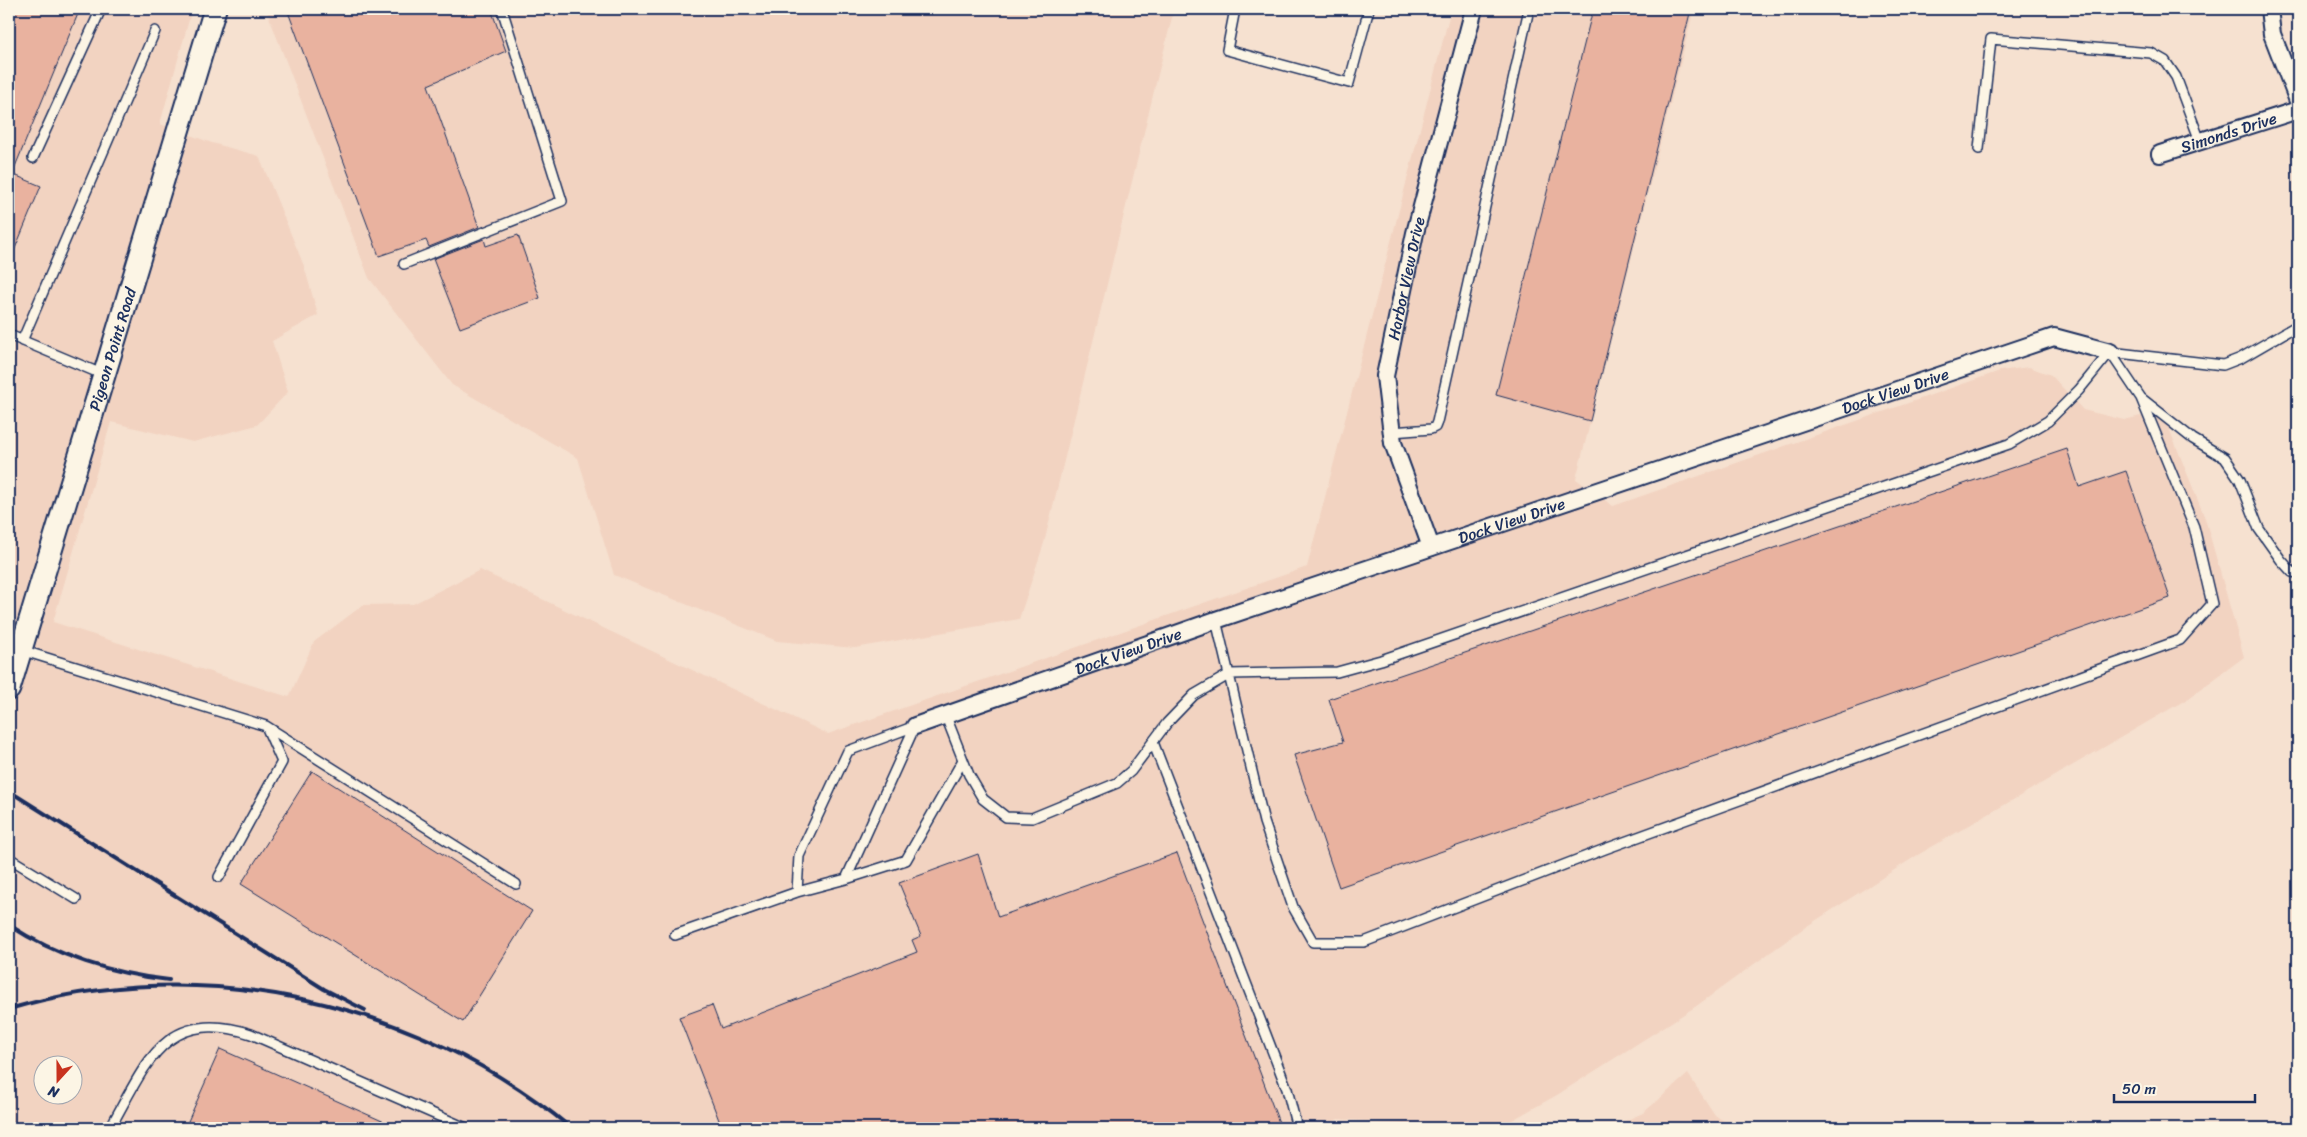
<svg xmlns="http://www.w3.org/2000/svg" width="2307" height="1137" font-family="Sriracha,sans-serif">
	<rect width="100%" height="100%" fill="#f6e1d0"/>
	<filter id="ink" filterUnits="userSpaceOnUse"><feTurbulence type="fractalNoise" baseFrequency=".02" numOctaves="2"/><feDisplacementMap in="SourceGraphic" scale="10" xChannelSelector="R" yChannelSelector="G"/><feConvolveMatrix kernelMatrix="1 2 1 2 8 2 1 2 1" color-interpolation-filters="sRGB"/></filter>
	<g filter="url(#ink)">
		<!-- built -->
		<path fill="#f2d3c1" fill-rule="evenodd" d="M9,9H192L160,124L212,143L259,156L304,266L318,315L272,341L288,392L257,425L193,442L111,422L53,622L289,697L314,642L363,605L413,604L480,570L828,734L1307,567L1451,9H1694L1576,479L1613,506L2000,371L2029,367L2051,375L2083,410L2124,420L2162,411L2205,518L2244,657L2189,698L1916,856L1804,928L1695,1007L1557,1095L1498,1128H1458L1338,1119L1321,1128H9ZM42,1064H72V1094H42Z
			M266,9H1174L1044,543L1019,619L855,648L777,641L614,575L578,458L452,385L369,278Z
			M1688,1074L1715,1115L1733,1128H1609L1643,1113Z"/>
		<!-- building -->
		<path fill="#e9b29f" stroke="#1b2f5e" d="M9,9H80L12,174L41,186L9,263Z
			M287,9H491L506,51L428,85L479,227L429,247L426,240L379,256Z
			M1593,9H1691L1590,421L1496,395Z
			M518,235L540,298L460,328L433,259L484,239L486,246Z
			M2067,449L2079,487L2126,471L2170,598L1339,887L1294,755L1343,742L1329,699Z
			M312,771L532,911L463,1022L241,884Z
			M1177,853L1281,1128H722L679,1017L712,1005L721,1029L917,952L912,940L921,936L899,883L978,854L998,917Z
			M220,1049L398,1128H185Z"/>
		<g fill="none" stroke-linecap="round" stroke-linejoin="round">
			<defs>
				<path id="service" d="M1235,9L1227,50L1349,83L1369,9
					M1979,149L1991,39L2151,53L2165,61L2176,77L2200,141
					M33,158L101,9
					M404,264L562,201L502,9
					M9,335L104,375
					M22,341L155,31
					M2110,352L2141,398L2193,439L2225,458L2240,480L2259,529L2281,560L2292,572L2298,573
					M2110,352L2223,365L2241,358L2298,325
					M1392,432L1431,429L1435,427L1437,422L1529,9
					M1216,620L1264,822L1293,907L1313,942H1364L1605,849L2180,640L2212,604L2194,527L2141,398
					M21,650L266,726L516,884
					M945,714L969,775L983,799L1006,817L1032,818L1117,783L1131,771L1167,723L1194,695L1230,674L1337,672L1381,660L2009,444L2048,421L2079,390L2110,352
					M1153,742L1287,1089L1297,1128
					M9,858L76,899
					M219,877L282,762L266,726
					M846,879L906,860L963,760
					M797,892L799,856L848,751L915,726
					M675,935L797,892L846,879L915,726
					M110,1128C146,1065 164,1006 251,1034L466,1128"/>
				<g id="minor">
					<path d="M2269,9L2272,34L2298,101"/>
					<path id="s1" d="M2160,154L2298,110"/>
					<path id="s2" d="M1431,547L1393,443L1385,376L1415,233L1474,9"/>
					<path id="s3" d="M915,726L1216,620L2054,337L2110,352"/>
				</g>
				<g id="tertiary">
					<path id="s4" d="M9,689L215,9"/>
				</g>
			</defs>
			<!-- service casing -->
			<use href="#service" stroke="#1b2f5e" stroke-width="12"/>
			<!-- minor casing -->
			<use href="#minor" stroke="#1b2f5e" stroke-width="20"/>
			<!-- tertiary casing -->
			<use href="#tertiary" stroke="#1b2f5e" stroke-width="25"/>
			<!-- service -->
			<use href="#service" stroke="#fcf5e5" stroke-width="9"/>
			<!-- minor -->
			<use href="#minor" stroke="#fcf5e5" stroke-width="16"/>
			<!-- tertiary -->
			<use href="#tertiary" stroke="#fcf5e5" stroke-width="21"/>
			<!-- rail -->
			<path stroke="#1b2f5e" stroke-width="4" d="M9,791L324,989L365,1010
				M9,925C56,956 113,974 169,980
				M9,1009C200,952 419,1001 571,1128"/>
		</g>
	</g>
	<g text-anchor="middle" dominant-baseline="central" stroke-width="4" stroke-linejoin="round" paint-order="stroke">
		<!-- street labels -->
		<g font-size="16" fill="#1b2f5e" stroke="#fcf5e5">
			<text stroke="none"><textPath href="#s1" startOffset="72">Simonds Drive</textPath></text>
			<text stroke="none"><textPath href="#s2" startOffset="278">Harbor View Drive</textPath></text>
			<text stroke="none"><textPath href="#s4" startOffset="355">Pigeon Point Road</textPath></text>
			<text stroke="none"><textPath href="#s3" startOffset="1036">Dock View Drive</textPath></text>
			<text stroke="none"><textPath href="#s3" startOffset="631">Dock View Drive</textPath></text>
			<text stroke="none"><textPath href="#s3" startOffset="226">Dock View Drive</textPath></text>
		</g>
	</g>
	<!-- margin -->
	<rect width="2307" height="1137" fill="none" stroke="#fcf5e5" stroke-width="30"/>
	<rect x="15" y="15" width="2277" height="1107" fill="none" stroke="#1b2f5e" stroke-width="2" filter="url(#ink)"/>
	<!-- north arrow -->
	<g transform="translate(58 1080) rotate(201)"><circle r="24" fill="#fcf5e5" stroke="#a2a6af"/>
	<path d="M0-4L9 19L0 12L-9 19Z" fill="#c8321e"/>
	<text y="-8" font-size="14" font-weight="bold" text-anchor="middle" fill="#1b2f5e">N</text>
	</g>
	<!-- scale -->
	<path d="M2114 1094v8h141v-8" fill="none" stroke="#1b2f5e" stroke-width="2.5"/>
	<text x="2122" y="1094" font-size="15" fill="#1b2f5e" stroke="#fcf5e5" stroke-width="4" paint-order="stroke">50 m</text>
</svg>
